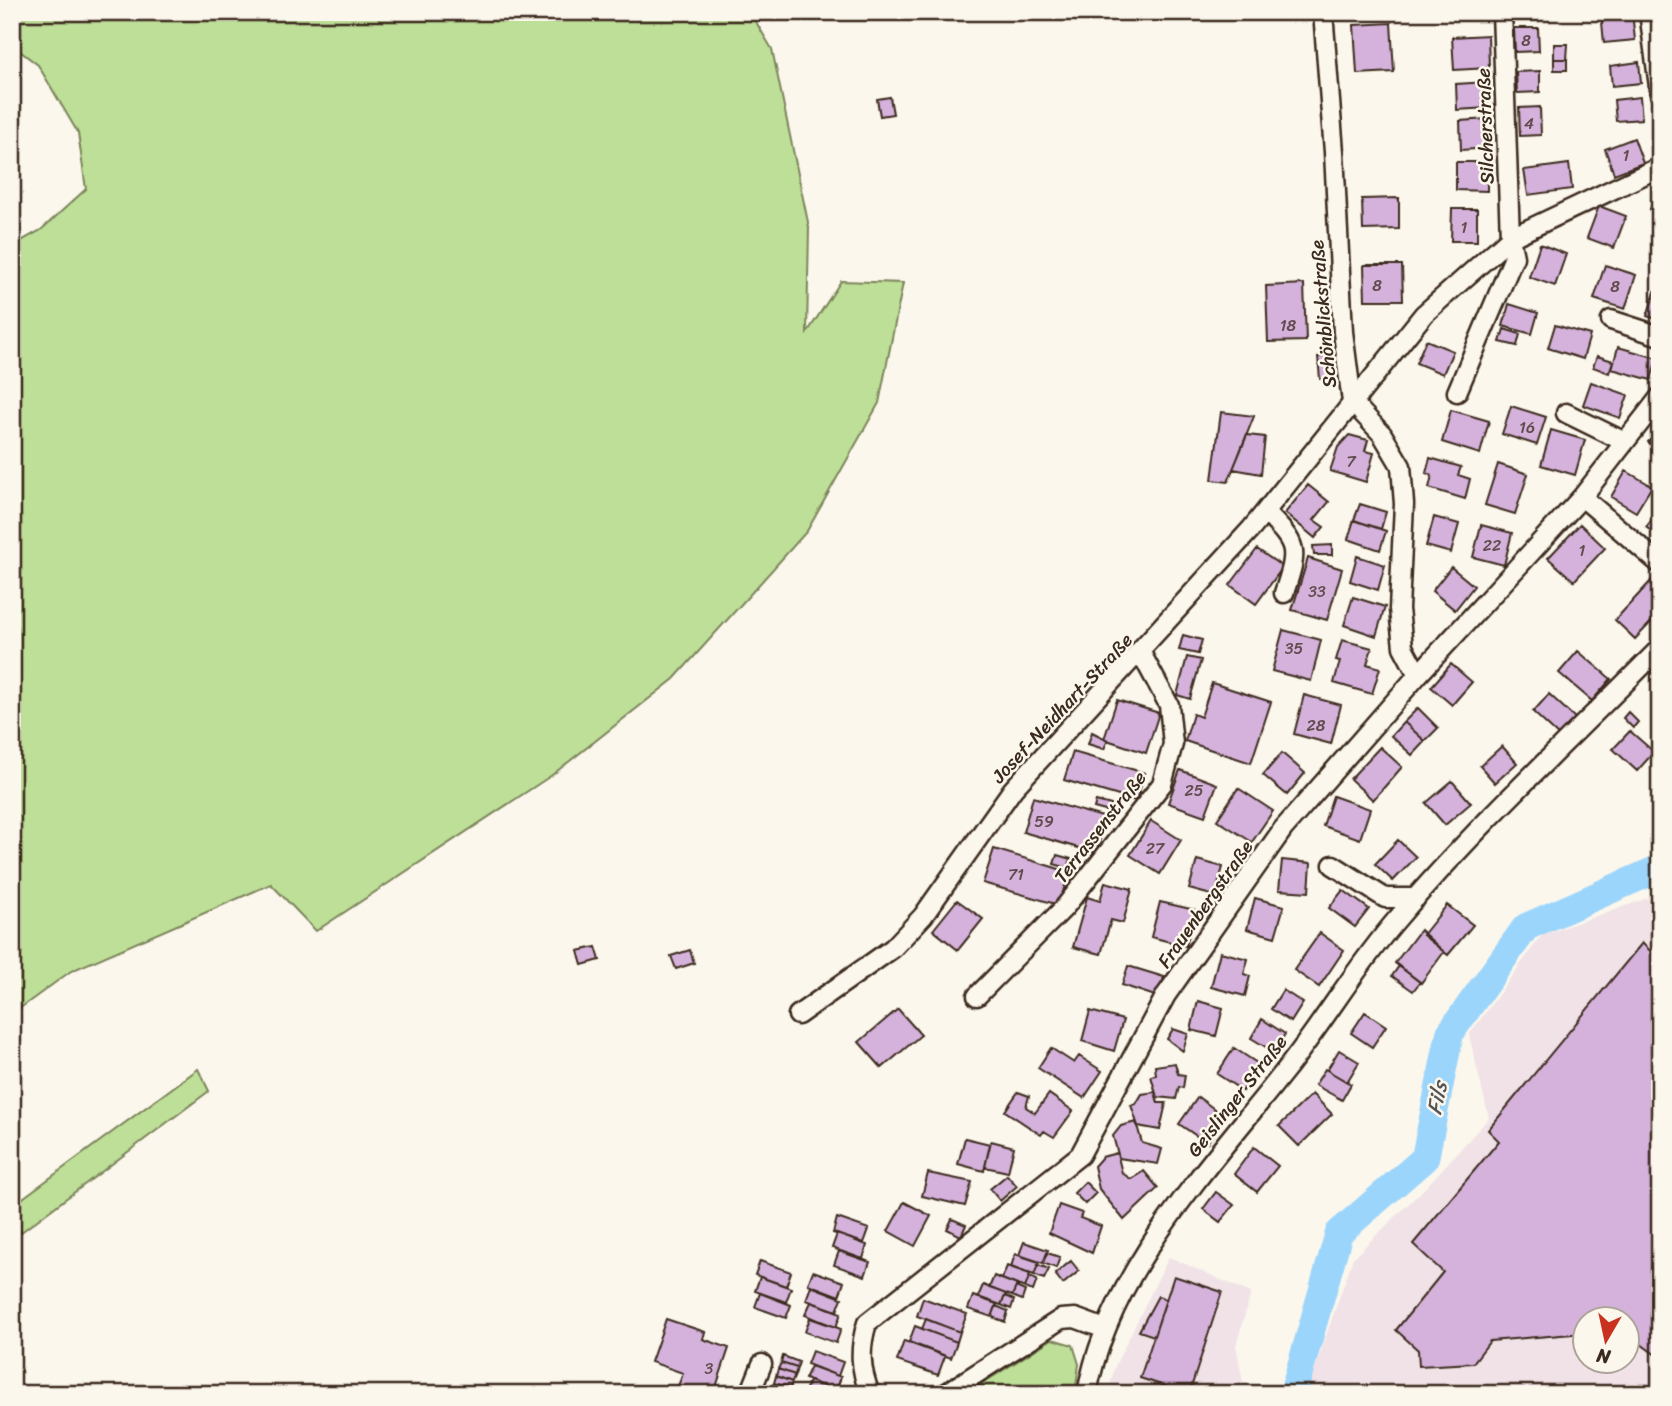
<svg xmlns="http://www.w3.org/2000/svg" width="1672" height="1406" font-family="Sriracha,sans-serif">
	<rect width="100%" height="100%" fill="#fbf7ec"/>
	<filter id="ink" filterUnits="userSpaceOnUse"><feTurbulence type="fractalNoise" baseFrequency=".0143" numOctaves="2"/><feDisplacementMap in="SourceGraphic" scale="14" xChannelSelector="R" yChannelSelector="G"/><feConvolveMatrix kernelMatrix="1 2 1 2 8 2 1 2 1" color-interpolation-filters="sRGB"/></filter>
	<g filter="url(#ink)">
		<!-- built -->
		<path fill="#f0e2e7" fill-rule="evenodd" d="M1660,894V1394H1306L1353,1258L1425,1188L1489,1118L1469,1035L1542,935ZM1584,1318H1626V1360H1584Z
			M1169,1257L1251,1293L1236,1345L1243,1383L1241,1394H1108L1115,1366Z"/>
		<!-- green -->
		<path fill="#bedf98" stroke="#7c845b" stroke-width="2" d="M12,12H750L772,49L809,227L807,333L841,281L903,283L879,403L807,531L674,679L552,775L316,931L271,884L71,971L12,1014V246L41,230L86,189L78,133L38,65L12,45Z
			M198,1069L209,1091L12,1239V1206Z
			M1052,1339L1073,1345L1079,1364L1075,1394H966Z"/>
		<g fill="none" stroke-linecap="round" stroke-linejoin="round">
			<!-- river -->
			<path stroke="#9cd5fc" stroke-width="28" d="M1293,1394L1339,1233L1425,1158L1450,1033L1526,927L1660,868"/>
		</g>
		<!-- building -->
		<path fill="#d5b2dc" stroke="#3b2a1e" stroke-width="2" d="M1601,12H1632L1635,40L1604,43Z
			M1391,23L1394,72L1357,74L1354,25Z
			M1514,28H1538L1539,51L1515,52Z
			M1488,35L1489,68L1454,70L1452,37Z
			M1554,44H1568L1567,59H1554Z
			M1554,59H1567V70H1554Z
			M1639,62L1641,83L1612,86L1610,66Z
			M1540,71V92L1517,93L1516,72Z
			M1487,82L1488,108L1457,110L1456,84Z
			M890,97L893,114L880,116L877,99Z
			M1640,97L1642,119L1616,121L1614,100Z
			M1540,107L1541,135L1520,136L1519,108Z
			M1488,119L1490,148L1461,150L1460,121Z
			M1634,138L1643,163L1614,174L1605,149Z
			M1456,162H1487V191L1456,190Z
			M1569,164L1572,189L1528,195L1524,170Z
			M1660,189V214L1650,209Z
			M1399,198V229L1363,230L1362,199Z
			M1599,206L1626,216L1614,248L1587,238Z
			M1452,209H1477V241H1451Z
			M1540,244L1566,254L1555,286L1529,277Z
			M1364,265H1402L1403,300H1365Z
			M1605,265L1636,275L1625,309L1594,299Z
			M1304,284L1306,341L1268,342L1266,286Z
			M1656,289L1660,290V320L1647,316Z
			M1509,304L1538,313L1532,334L1503,326Z
			M1555,325L1590,335L1583,359L1548,348Z
			M1504,329L1520,334L1517,346L1500,342Z
			M1426,340L1453,351L1443,374L1416,363Z
			M1618,347L1657,358L1651,380L1612,369Z
			M1335,355L1337,377L1320,379L1318,357Z
			M1597,356L1613,361L1609,373L1593,367Z
			M1591,382L1628,395L1620,418L1583,405Z
			M1511,406L1546,417L1537,445L1502,434Z
			M1451,410L1489,421L1480,454L1442,442Z
			M1221,412L1254,416L1228,482L1212,480Z
			M1551,430L1585,440L1575,475L1541,465Z
			M1660,430V453L1648,442Z
			M1247,435L1265,437L1261,474L1233,469Z
			M1349,435L1368,440L1365,451L1374,453L1366,482L1330,471L1338,447Z
			M1430,458L1461,467L1458,475L1470,479L1465,499L1429,488L1432,475L1426,473Z
			M1498,464L1528,474L1515,514L1485,505Z
			M1626,471L1652,486L1636,512L1611,497Z
			M1308,485L1329,502L1314,520L1324,527L1315,538L1285,513Z
			M1360,504L1386,512L1381,529L1354,520Z
			M1660,510V538L1646,527Z
			M1434,517L1459,524L1451,553L1426,546Z
			M1354,520L1386,531L1380,550L1348,539Z
			M1580,524L1605,548L1574,581L1548,558Z
			M1481,525L1512,533L1504,565L1473,557Z
			M1332,545V555H1314L1313,546Z
			M1257,549L1283,567L1256,604L1230,585Z
			M1357,556L1385,565L1378,590L1350,581Z
			M1308,558L1342,569L1327,620L1292,610Z
			M1451,567L1474,586L1455,610L1432,591Z
			M1652,580L1660,587V613L1635,639L1615,620Z
			M1353,597L1385,607L1376,636L1344,625Z
			M1283,630L1321,640L1311,681L1272,671Z
			M1183,635L1202,640L1198,654L1179,650Z
			M1342,640L1372,648L1367,664L1380,668L1372,694L1334,683L1340,661L1336,660Z
			M1578,651L1611,679L1592,701L1559,673Z
			M1187,657L1201,660L1190,699L1177,695Z
			M1451,664L1472,682L1452,705L1431,687Z
			M1212,683L1271,702L1251,763L1185,741L1193,714L1201,717Z
			M1549,694L1575,718L1559,736L1533,712Z
			M1304,695L1341,705L1331,744L1294,734Z
			M1117,700L1159,713L1146,753L1104,739Z
			M1418,708L1438,728L1425,741L1404,722Z
			M1628,712L1638,722L1633,728L1623,718Z
			M1404,722L1425,741L1412,755L1391,736Z
			M1630,731L1654,752L1637,771L1613,749Z
			M1092,732L1108,740L1104,749L1088,744Z
			M1502,746L1517,763L1495,783L1480,766Z
			M1380,747L1402,767L1373,800L1350,779Z
			M1073,752L1145,773L1136,801L1064,780Z
			M1282,753L1305,773L1287,795L1263,775Z
			M1180,770L1217,784L1205,816L1168,803Z
			M1452,781L1471,803L1445,825L1426,803Z
			M1238,788L1273,811L1252,842L1217,820Z
			M1333,796L1370,809L1360,839L1323,826Z
			M1033,797L1106,818L1096,853L1023,832Z
			M1096,801L1111,805L1109,812L1094,808Z
			M1151,821L1181,840L1160,874L1130,855Z
			M1398,840L1416,857L1393,881L1375,864Z
			M994,849L1069,872L1059,905L983,883Z
			M1057,855L1071,859L1068,868L1054,864Z
			M1197,860L1223,867L1215,896L1189,889Z
			M1282,860L1311,863L1309,892L1279,890Z
			M1105,882L1132,889L1123,923L1111,920L1101,954L1073,947L1087,897L1100,901Z
			M1343,890L1369,909L1355,927L1329,908Z
			M1255,898L1284,906L1275,937L1247,929Z
			M957,900L983,919L958,950L933,930Z
			M1160,902L1195,910L1186,946L1151,937Z
			M1447,905L1473,925L1448,955L1423,935Z
			M1420,930L1444,952L1421,983L1395,963Z
			M1320,933L1344,950L1319,987L1294,970Z
			M1642,943L1660,960V1358L1626,1333V1318H1584V1333L1490,1341L1473,1363L1419,1366L1418,1350L1396,1330L1443,1272L1413,1244L1499,1141L1488,1130Z
			M596,947L600,960L582,965L578,951Z
			M690,950L694,963L676,969L671,956Z
			M1220,952L1248,959L1244,974L1250,976L1245,996L1211,987Z
			M1128,966L1164,977L1158,997L1122,985Z
			M1399,966L1420,982L1413,991L1392,976Z
			M1283,990L1303,1003L1291,1022L1271,1009Z
			M1198,1001L1223,1008L1216,1036L1191,1030Z
			M898,1009L921,1035L882,1068L859,1042Z
			M1090,1011L1123,1020L1114,1051L1082,1041Z
			M1365,1012L1386,1026L1372,1047L1351,1033Z
			M1262,1019L1285,1034L1274,1052L1251,1038Z
			M1173,1029L1188,1034L1183,1051L1167,1039Z
			M1051,1048L1074,1063L1079,1056L1102,1071L1084,1098L1038,1068Z
			M1234,1048L1260,1065L1243,1091L1217,1074Z
			M1339,1050L1359,1062L1347,1082L1327,1070Z
			M1175,1063L1178,1074L1185,1075L1183,1088L1179,1087L1176,1099L1157,1097L1151,1076L1156,1075L1155,1066Z
			M1325,1069L1351,1084L1342,1100L1315,1085Z
			M1018,1092L1029,1096L1026,1107L1035,1113L1049,1094L1073,1111L1054,1137L1044,1131L1041,1135L1005,1111Z
			M1155,1092L1158,1103H1166L1160,1130L1138,1126L1131,1105L1136,1104L1142,1094Z
			M1312,1094L1332,1114L1299,1146L1279,1126Z
			M1198,1097L1225,1117L1207,1143L1179,1124Z
			M1136,1122L1142,1143L1162,1149L1158,1164L1119,1158L1113,1136L1121,1126Z
			M965,1138L990,1144L984,1171L958,1164Z
			M991,1141L1014,1147L1008,1172L985,1167Z
			M1254,1147L1278,1166L1257,1192L1234,1174Z
			M1117,1153L1122,1173L1131,1179L1144,1171L1158,1188L1124,1220L1099,1189L1094,1166L1102,1157Z
			M928,1173L972,1182L965,1206L922,1196Z
			M1007,1175L1017,1186L1000,1201L990,1189Z
			M1085,1182L1096,1193L1085,1204L1074,1193Z
			M1216,1192L1234,1205L1220,1222L1203,1209Z
			M904,1202L931,1216L915,1246L888,1231Z
			M1059,1205L1082,1213L1080,1218L1101,1226L1092,1253L1049,1233Z
			M837,1218L869,1229L864,1243L833,1233Z
			M952,1219L966,1225L961,1236L947,1229Z
			M837,1234L867,1245L863,1259L832,1248Z
			M1024,1242L1048,1250L1043,1263L1019,1255Z
			M839,1251L870,1262L865,1276L834,1265Z
			M1047,1253L1060,1257L1056,1268L1043,1263Z
			M1015,1254L1039,1262L1034,1275L1011,1267Z
			M760,1261L791,1272L786,1286L755,1275Z
			M1071,1261L1079,1271L1063,1284L1055,1274Z
			M1038,1265L1049,1269L1044,1279L1034,1275Z
			M1007,1266L1030,1274L1025,1288L1002,1279Z
			M813,1271L844,1282L839,1296L808,1284Z
			M994,1276L1017,1285L1012,1296L989,1288Z
			M1174,1276L1222,1292L1189,1394L1140,1378Z
			M760,1277L791,1288L786,1302L755,1291Z
			M1029,1277L1037,1280L1033,1291L1025,1288Z
			M983,1285L1006,1294L1001,1305L978,1297Z
			M811,1286L842,1298L837,1311L806,1300Z
			M1016,1287L1025,1291L1022,1300L1012,1296Z
			M760,1293L791,1305L786,1318L755,1307Z
			M973,1296L997,1304L992,1317L968,1309Z
			M1005,1296L1014,1300L1011,1309L1001,1305Z
			M1158,1296L1166,1299L1154,1336L1139,1331Z
			M923,1298L967,1314L960,1332L917,1316Z
			M811,1302L841,1313L836,1327L805,1315Z
			M996,1306L1008,1311L1005,1322L992,1317Z
			M810,1318L841,1329L836,1343L805,1332Z
			M666,1319L705,1332L703,1339L729,1348L714,1393L717,1394H675L683,1373L651,1362Z
			M926,1319L960,1332L957,1342L922,1329Z
			M915,1326L957,1342L951,1358L909,1342Z
			M904,1341L945,1356L938,1375L897,1361Z
			M812,1351L843,1362L838,1376L807,1364Z
			M783,1356L799,1362L797,1368L781,1363Z
			M781,1363L797,1368L795,1375L778,1369Z
			M811,1366L841,1377L836,1391L805,1379Z
			M778,1369L795,1375L792,1382L776,1376Z
			M776,1376L792,1382L790,1388L774,1383Z
			M809,1381L840,1392L839,1394H804Z
			M774,1383L790,1388L788,1394L772,1389Z"/>
		<g fill="none" stroke-linecap="round" stroke-linejoin="round">
			<defs>
				<path id="minor" d="M1323,12L1334,152L1343,332L1352,402L1382,434L1401,466L1404,504L1399,609L1403,647L1418,675
					M1649,12L1660,94
					M1611,320L1660,336
					M1457,392L1514,257L1510,238L1502,12
					M1566,413L1625,442
					M1582,497L1660,564
					M1265,512C1298,545 1299,548 1284,593
					M1333,865L1385,898H1416
					M977,996L1064,908L1162,784L1173,744L1169,705L1141,653
					M798,1015L893,948L923,916L1013,789L1252,528L1424,314L1510,238L1660,167
					M750,1394L762,1364
					M870,1394C860,1369 859,1349 867,1323L1080,1155L1166,995L1283,829L1418,675L1582,497L1660,397
					M945,1394L1061,1319L1075,1318L1105,1329
					M1087,1394C1108,1272 1210,1166 1284,1072C1324,1022 1356,966 1398,918C1479,823 1572,737 1660,648"/>
			</defs>
			<!-- minor casing -->
			<use href="#minor" stroke="#3b2a1e" stroke-width="23"/>
			<!-- minor -->
			<use href="#minor" stroke="#fbf7ec" stroke-width="18"/>
		</g>
	</g>
	<g text-anchor="middle" dominant-baseline="central" stroke-width="5" stroke-linejoin="round" paint-order="stroke">
		<!-- number labels -->
		<g font-size="16" fill="#624c4e">
			<text x="1526" y="40">8</text>
			<text x="1529" y="123">4</text>
			<text x="1626" y="155">1</text>
			<text x="1464" y="227">1</text>
			<text x="1377" y="285">8</text>
			<text x="1615" y="286">8</text>
			<text x="1288" y="325">18</text>
			<text x="1527" y="427">16</text>
			<text x="1351" y="461">7</text>
			<text x="1492" y="545">22</text>
			<text x="1582" y="550">1</text>
			<text x="1317" y="591">33</text>
			<text x="1294" y="648">35</text>
			<text x="1316" y="725">28</text>
			<text x="1194" y="790">25</text>
			<text x="1044" y="821">59</text>
			<text x="1155" y="848">27</text>
			<text x="1016" y="874">71</text>
			<text x="709" y="1368">3</text>
		</g>
		<!-- street labels -->
		<g font-size="19" fill="#3b2a1e" stroke="#fbf7ec">
			<text transform="translate(1485 126) rotate(-92)">Silcherstraße</text>
			<text transform="translate(1323 314) rotate(-95)">Schönblickstraße</text>
			<text transform="translate(1062 708) rotate(-47)">Josef-Neidhart-Straße</text>
			<text transform="translate(1100 827) rotate(-52)">Terrassenstraße</text>
			<text transform="translate(1205 904) rotate(-55)">Frauenbergstraße</text>
			<text transform="translate(1237 1096) rotate(-52)">Geislinger Straße</text>
		</g>
		<!-- water labels -->
		<g font-size="21" font-style="italic" fill="#535556" stroke="#fbf7ec">
			<text transform="translate(1437 1098) rotate(-79)">Fils</text>
		</g>
	</g>
	<!-- margin -->
	<rect width="1672" height="1406" fill="none" stroke="#fbf7ec" stroke-width="42"/>
	<rect x="21" y="21" width="1630" height="1364" fill="none" stroke="#3b2a1e" stroke-width="2.5" filter="url(#ink)"/>
	<!-- north arrow -->
	<g transform="translate(1606 1340) rotate(189)"><circle r="33" fill="#fbf7ec" stroke="#aea59a" stroke-width="2"/>
	<path d="M0-5L12 26L0 18L-12 26Z" fill="#c8321e"/>
	<text y="-10" font-size="19" font-weight="bold" text-anchor="middle" fill="#3b2a1e">N</text>
	</g>
</svg>
